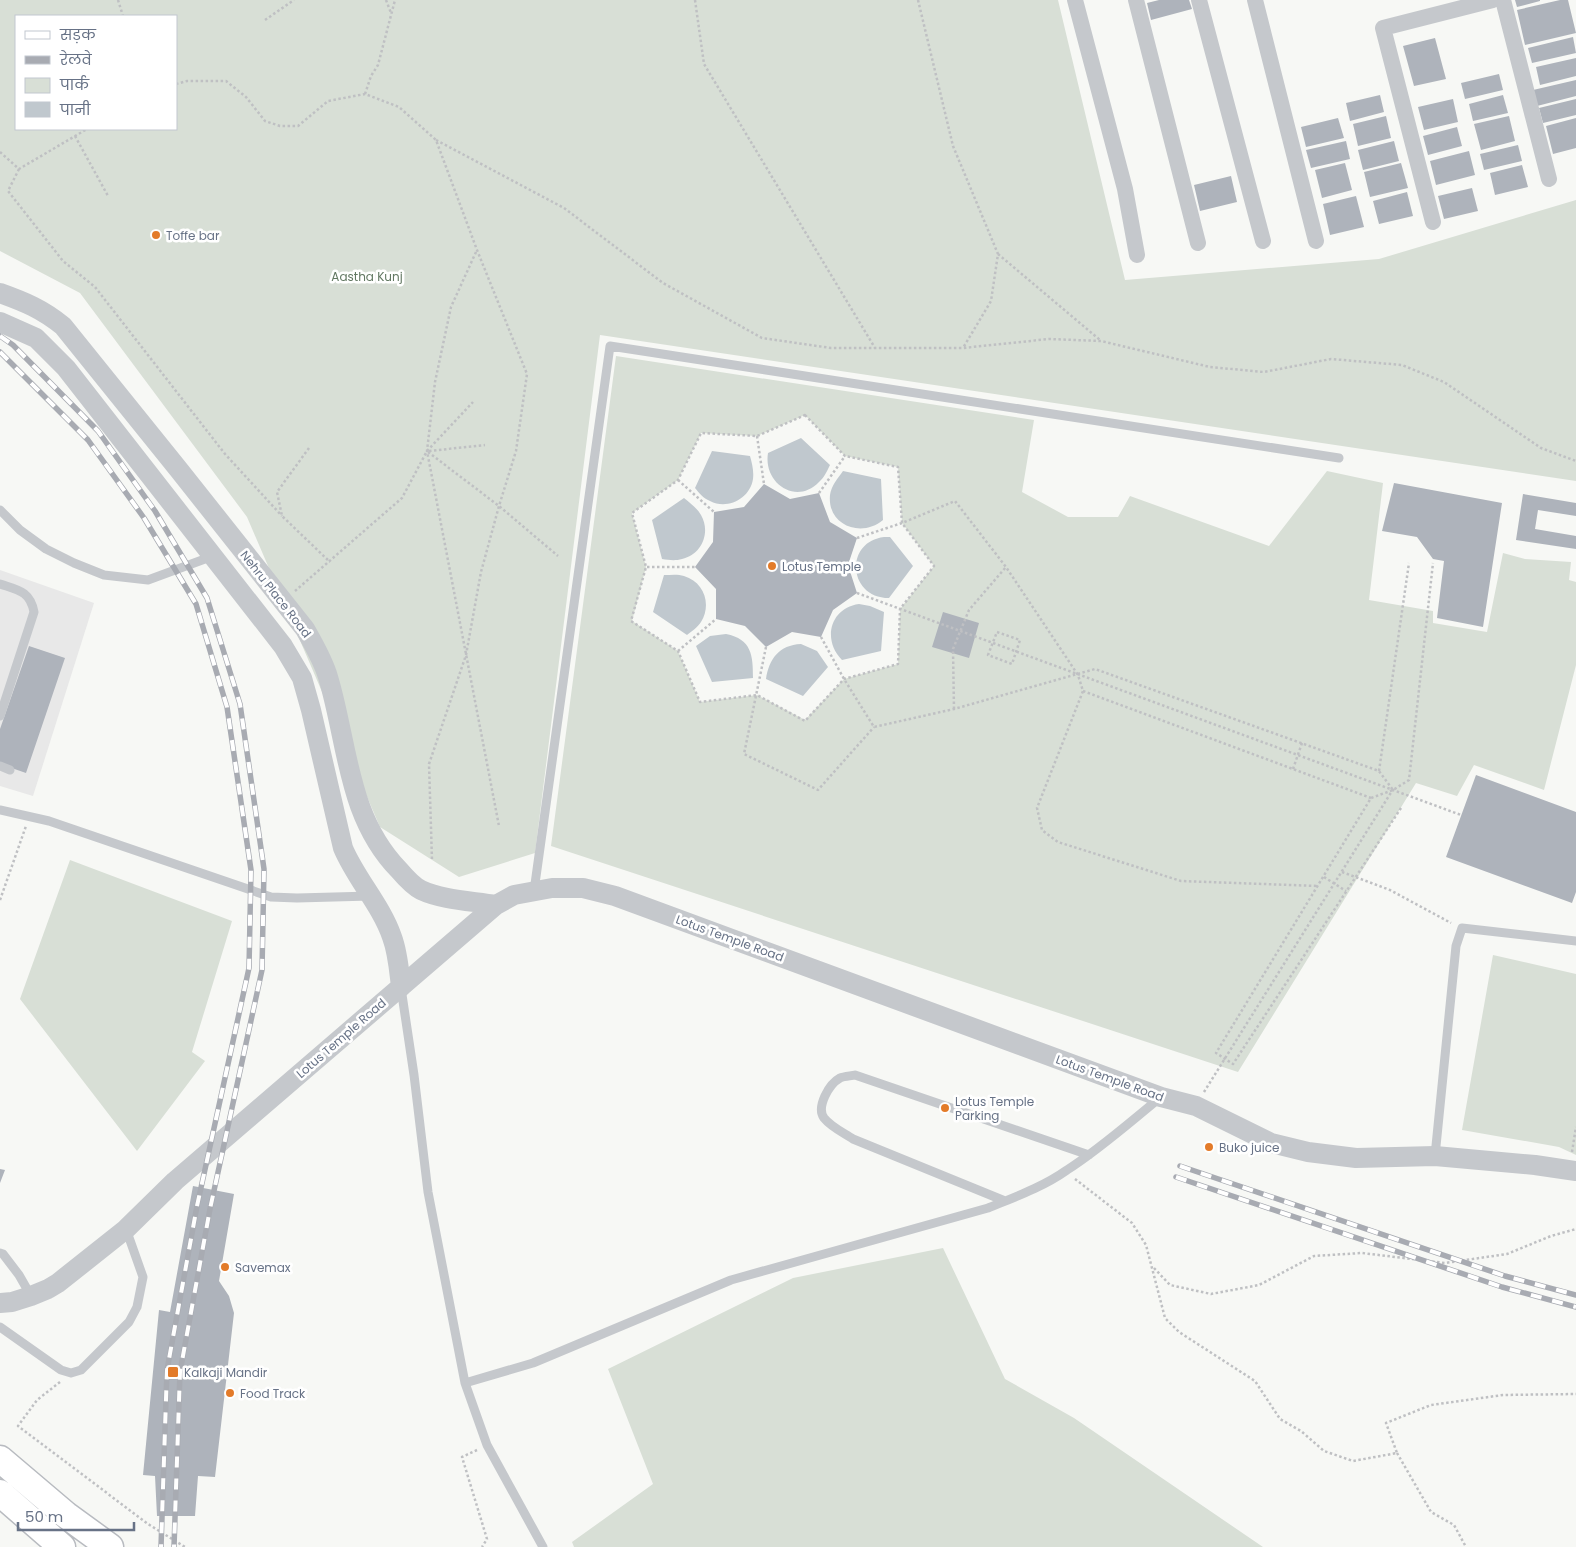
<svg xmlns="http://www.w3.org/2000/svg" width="1576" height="1547" font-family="Poppins,'Noto Sans Devanagari',sans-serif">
	<rect width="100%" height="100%" fill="#f7f8f5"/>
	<!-- built -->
	<path fill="#e8e8e8" d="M0,570L94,603L33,796L0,786Z"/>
	<!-- green -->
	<path fill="#d8dfd6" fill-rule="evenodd" d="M0,0H1058L1125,280L1379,259L1576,200V481L600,335L535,853L459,877L380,827L247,517L80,293L0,251ZM16,16H176V129H16Z
		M616,356L1034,420L1022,492L1068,517H1118L1130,496L1269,546L1327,471L1383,483L1369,600L1433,611V623L1487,632L1503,553L1525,559L1571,562L1569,580L1576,582V665L1544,790L1474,765L1457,796L1416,783L1238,1072L551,846ZM805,415L845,456L898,467L902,523L934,566L900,609L898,664L844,679L805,720L757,695L700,702L678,651L632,621L646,567L632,513L678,480L701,433L757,436Z
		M70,860L232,921L192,1052L205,1061L137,1151L20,999Z
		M1493,955L1576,974V1155L1559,1147L1462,1130Z
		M943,1248L1005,1379L1074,1418L1263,1547H574L572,1542L653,1484L608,1369L793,1278Z"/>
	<!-- water -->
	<path fill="#c0c8ce" d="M801,438L830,465C827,471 824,478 819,482C796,506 763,483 768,453Z
		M712,451L750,456C752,463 754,471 753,479C750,499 727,510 710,501C703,498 699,493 695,488Z
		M843,471L881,479L883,520C862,538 827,526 830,495C831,486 838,478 843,471Z
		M684,498C690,503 697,508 701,515C711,532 702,555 682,559C675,561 669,560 662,559L652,520Z
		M884,537H890L913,566L889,598C848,598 844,542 884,537Z
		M664,575C671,575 678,574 684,576C704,582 712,604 701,622C698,627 692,631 687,635L653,612Z
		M859,604L870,606L884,612L881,651L842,660C822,640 830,608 859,604Z
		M726,634C752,639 753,656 753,678L712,682L696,646L710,636Z
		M801,644L817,651L828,667L803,696L766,679C769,659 779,645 801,644Z"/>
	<!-- building -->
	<path fill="#aeb3bb" d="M1159,0H1189L1192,9L1151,20L1147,3Z
		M1515,0H1540V1L1517,7Z
		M1560,0H1568L1576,33L1525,45L1517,10Z
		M1573,37L1576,53L1532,63L1528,48Z
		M1435,38L1446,79L1414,86L1403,46Z
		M1576,58V76L1540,85L1536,67Z
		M1499,74L1503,90L1465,99L1461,83Z
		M1576,80V96L1537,106L1533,90Z
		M1380,95L1384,112L1350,121L1346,103Z
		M1503,95L1508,113L1473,121L1469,104Z
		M1453,99L1458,122L1424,130L1418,107Z
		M1576,99V115L1543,123L1539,108Z
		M1386,116L1391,138L1358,146L1353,124Z
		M1509,116L1515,141L1481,150L1474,124Z
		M1338,118L1344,138L1306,147L1301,127Z
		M1576,118V148L1553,154L1546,126Z
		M1457,127L1462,146L1428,155L1423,136Z
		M1346,141L1350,159L1311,168L1306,150Z
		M1394,141L1399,161L1363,170L1358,150Z
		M1518,145L1522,161L1484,170L1480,154Z
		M1469,151L1475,175L1436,185L1430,161Z
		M1345,163L1352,190L1322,198L1315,170Z
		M1401,163L1408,188L1370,197L1364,172Z
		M1522,165L1528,187L1495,195L1490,173Z
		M1231,176L1237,202L1200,211L1194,185Z
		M1472,188L1478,211L1444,219L1438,196Z
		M1407,192L1413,216L1379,224L1373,201Z
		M1356,196L1364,227L1330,235L1323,204Z
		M1394,483L1502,503L1483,627L1437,618L1444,561L1433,559L1417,537L1382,531Z
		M764,484L790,499L819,493L830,522L857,538L848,565L857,593L833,610L821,637L792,632L766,647L745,626L716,619V589L695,567L713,542L714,512L744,507Z
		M1523,494L1576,503V516L1538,510L1535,529L1576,536V549L1516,540Z
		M943,612L979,623L969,658L932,647Z
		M29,646L65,658L26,773L0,764V729Z
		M1476,775L1576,812V892L1572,903L1446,857Z
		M0,1169L5,1170L0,1183Z
		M193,1186L234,1194L219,1281L229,1296L234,1313L215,1477L198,1476L195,1516H157L155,1476L143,1475L159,1310L170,1312Z"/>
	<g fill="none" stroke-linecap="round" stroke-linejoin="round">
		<defs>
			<path id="primary" d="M0,1459L66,1515L110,1547
				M0,1493L62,1547"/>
		</defs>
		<!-- primary casing -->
		<use href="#primary" stroke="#b8bbc0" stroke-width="29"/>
		<!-- path -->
		<path stroke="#bfc0c3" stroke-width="2.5" stroke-dasharray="2.5 2.5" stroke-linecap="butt" d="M118,0L123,16
			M386,0L391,13
			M695,0L704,64L875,348
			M918,0L953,146L998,254L991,301L963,348
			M265,20L294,0
			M176,84L187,81H226L246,97L265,121L280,126H298L328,101L365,94L399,107L436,140L477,250L527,374L516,451L499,506L481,572L466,655L429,764L432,860
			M365,94L371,76L378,65L395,0
			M75,136L108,196
			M436,140L564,208L663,283L762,338L831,348H963L1049,339L1101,341L1210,367L1264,372L1331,359L1402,365L1444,382L1541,448L1576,461
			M0,152L19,169L87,129
			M19,169L8,191L63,261L95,287L225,454L282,516
			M476,252L451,307L435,382L427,451L499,826
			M998,254L1100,340
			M805,415L845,456L898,467L902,523L934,566L900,609L898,664L844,679L805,721L757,695L700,702L678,651L631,621L646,567L632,513L678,480L701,433L757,436Z
			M757,436L764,484
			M309,448L277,492L282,516L330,562
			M429,451L485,445
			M428,452L499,506L558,556
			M678,480L714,512
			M819,493L845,456
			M857,538L902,523L955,501L1006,567L1078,675L1083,691L1037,808L1042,830L1058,842L1181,881L1318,886
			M647,567H695
			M295,591L402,498L427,451L473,402
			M857,593L1461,815
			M997,632L1020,640L1012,664L988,655Z
			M821,637L844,679L874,727L954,709L1095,669L1379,771L1393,790
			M766,647L744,754L818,790L874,727
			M678,651L716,619
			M1083,691L1371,798
			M954,709L953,649L969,610L1006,567
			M1293,769L1302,743
			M1379,771L1409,563
			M1401,808L1233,1064L1216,1053L1371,798L1393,790L1409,780L1433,563
			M1342,872L1390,890L1451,923
			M1324,877L1346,891
			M0,900L26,826
			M1204,1092L1392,791
			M1572,1152L1576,1127
			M1075,1179L1132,1223L1146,1245L1165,1318L1179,1332L1255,1381L1280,1419L1301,1431L1324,1451L1353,1461L1397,1453L1386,1423L1431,1405L1503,1395L1576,1394
			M1154,1268L1170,1285L1211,1294L1259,1285L1314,1256L1362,1253L1445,1263L1507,1254L1551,1236L1576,1229
			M60,1382L37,1400L18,1426L148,1524L185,1547
			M477,1450L462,1457L487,1539L482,1547
			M1397,1453L1431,1512L1454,1525L1466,1547"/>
		<!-- service -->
		<path stroke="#c5c8cc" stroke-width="9" d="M0,510L20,530L46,549L74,563L104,575L148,580L213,556
			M0,584C18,590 30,591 34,612L0,716
			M0,766L10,770
			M0,810L49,821L271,897L297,898L371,896
			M534,891L610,346L1339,458
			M401,988L414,1075L428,1192L465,1383L487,1445L543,1547
			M1435,1156L1456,946L1462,928L1576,941
			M1005,1201L853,1139C844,1133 831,1127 824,1118C816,1107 829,1084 840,1078C844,1076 851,1076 855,1075L1089,1155
			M0,1253L3,1254L19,1275L31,1296
			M0,1327L61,1370L71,1373L81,1370L129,1322L137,1307L143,1277L126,1229
			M465,1383L533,1363L731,1280L988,1208C1015,1197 1043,1187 1067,1170C1100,1149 1130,1122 1161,1097"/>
		<!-- minor -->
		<path stroke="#c5c8cc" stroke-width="16" d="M1075,0L1125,189L1137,255
			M1136,0L1198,243
			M1199,0L1263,241
			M1255,0L1316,241
			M1503,0L1549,179
			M1433,222L1383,28L1493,0"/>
		<!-- tertiary -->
		<path stroke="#c5c8cc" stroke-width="20" d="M0,293C25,302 42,309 63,326L179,470L305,629C314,645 323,660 328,677C348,743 347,817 399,870C405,877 413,886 421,890C442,900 473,901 496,905
			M0,322L36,338L66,368L283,646L302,678L311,710L343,848C356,879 381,905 392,937C398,953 399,970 401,987
			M0,1303L12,1302L31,1296L48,1289L58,1283L126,1229L175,1181L496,905L514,895L552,888H583L615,896L1161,1097L1196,1106L1271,1143L1308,1152L1356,1158L1435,1156L1535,1165L1576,1171"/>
		<!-- primary -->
		<use href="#primary" stroke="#fff" stroke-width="26"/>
		<defs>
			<path id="rail" d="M0,336L13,345L98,431L155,511L207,598L240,704L264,869L262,970L210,1209L180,1372L174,1547
				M0,352L88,440L144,518L196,604L227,707L251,870L249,968L197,1206L167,1370L161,1547
				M1180,1166L1505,1276L1576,1295
				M1176,1177L1502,1287L1576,1307"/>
		</defs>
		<!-- rail casing -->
		<use href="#rail" stroke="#a8abb2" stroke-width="5.5"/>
		<!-- rail -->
		<use href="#rail" stroke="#fff" stroke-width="4" stroke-dasharray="11" stroke-linecap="butt"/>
	</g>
	<!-- markers -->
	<g fill="#e37b29" stroke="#fff" stroke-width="2">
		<circle cx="156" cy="235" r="5"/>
		<circle cx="772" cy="566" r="5"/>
		<circle cx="945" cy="1108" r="5"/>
		<circle cx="1209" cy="1147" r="5"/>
		<circle cx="225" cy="1267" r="5"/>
		<rect x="167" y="1366" width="12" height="12" rx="2.5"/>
		<circle cx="230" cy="1393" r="5"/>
	</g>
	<g text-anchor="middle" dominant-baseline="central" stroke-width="5" stroke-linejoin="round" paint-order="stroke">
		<!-- poi labels -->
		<g font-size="12" fill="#677286" stroke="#fff" text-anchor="start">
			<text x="166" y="235">Toffe bar</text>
			<text x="782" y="566">Lotus Temple</text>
			<text x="955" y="1101">Lotus Temple<tspan x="955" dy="14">Parking</tspan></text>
			<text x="1219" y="1147">Buko juice</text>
			<text x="235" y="1267">Savemax</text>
			<text x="184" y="1372">Kalkaji Mandir</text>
			<text x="240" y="1393">Food Track</text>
		</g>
		<!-- park labels -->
		<g font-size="12" fill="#627862" stroke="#fff">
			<text x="367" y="276">Aastha Kunj</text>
		</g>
		<!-- street labels -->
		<g font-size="12" fill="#677286" stroke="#fff">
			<text transform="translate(276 594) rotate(52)">Nehru Place Road</text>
			<text transform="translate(730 938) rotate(20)">Lotus Temple Road</text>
			<text transform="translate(341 1038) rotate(-41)">Lotus Temple Road</text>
			<text transform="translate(1110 1078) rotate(20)">Lotus Temple Road</text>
		</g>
	</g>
	<!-- legend -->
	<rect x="15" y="15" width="162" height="115" fill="#ffffff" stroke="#c2c7cf"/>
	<rect x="25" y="31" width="25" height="8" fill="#ffffff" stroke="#c2c7cf"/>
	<text x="60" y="40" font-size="15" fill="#677286">सड़क</text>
	<rect x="25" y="56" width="25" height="8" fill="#a8abb2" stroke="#c2c7cf"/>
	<text x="60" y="65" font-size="15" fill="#677286">रेलवे</text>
	<rect x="25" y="78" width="25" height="15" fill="#d8dfd6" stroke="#c2c7cf"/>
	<text x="60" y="90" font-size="15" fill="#677286">पार्क</text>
	<rect x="25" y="102" width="25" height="15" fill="#c0c8ce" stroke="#c2c7cf"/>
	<text x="60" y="115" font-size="15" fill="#677286">पानी</text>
	<!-- scale -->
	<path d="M18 1522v8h116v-8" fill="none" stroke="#677286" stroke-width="2.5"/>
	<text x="25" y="1522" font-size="15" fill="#677286" stroke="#ffffff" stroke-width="4" paint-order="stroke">50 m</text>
</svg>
